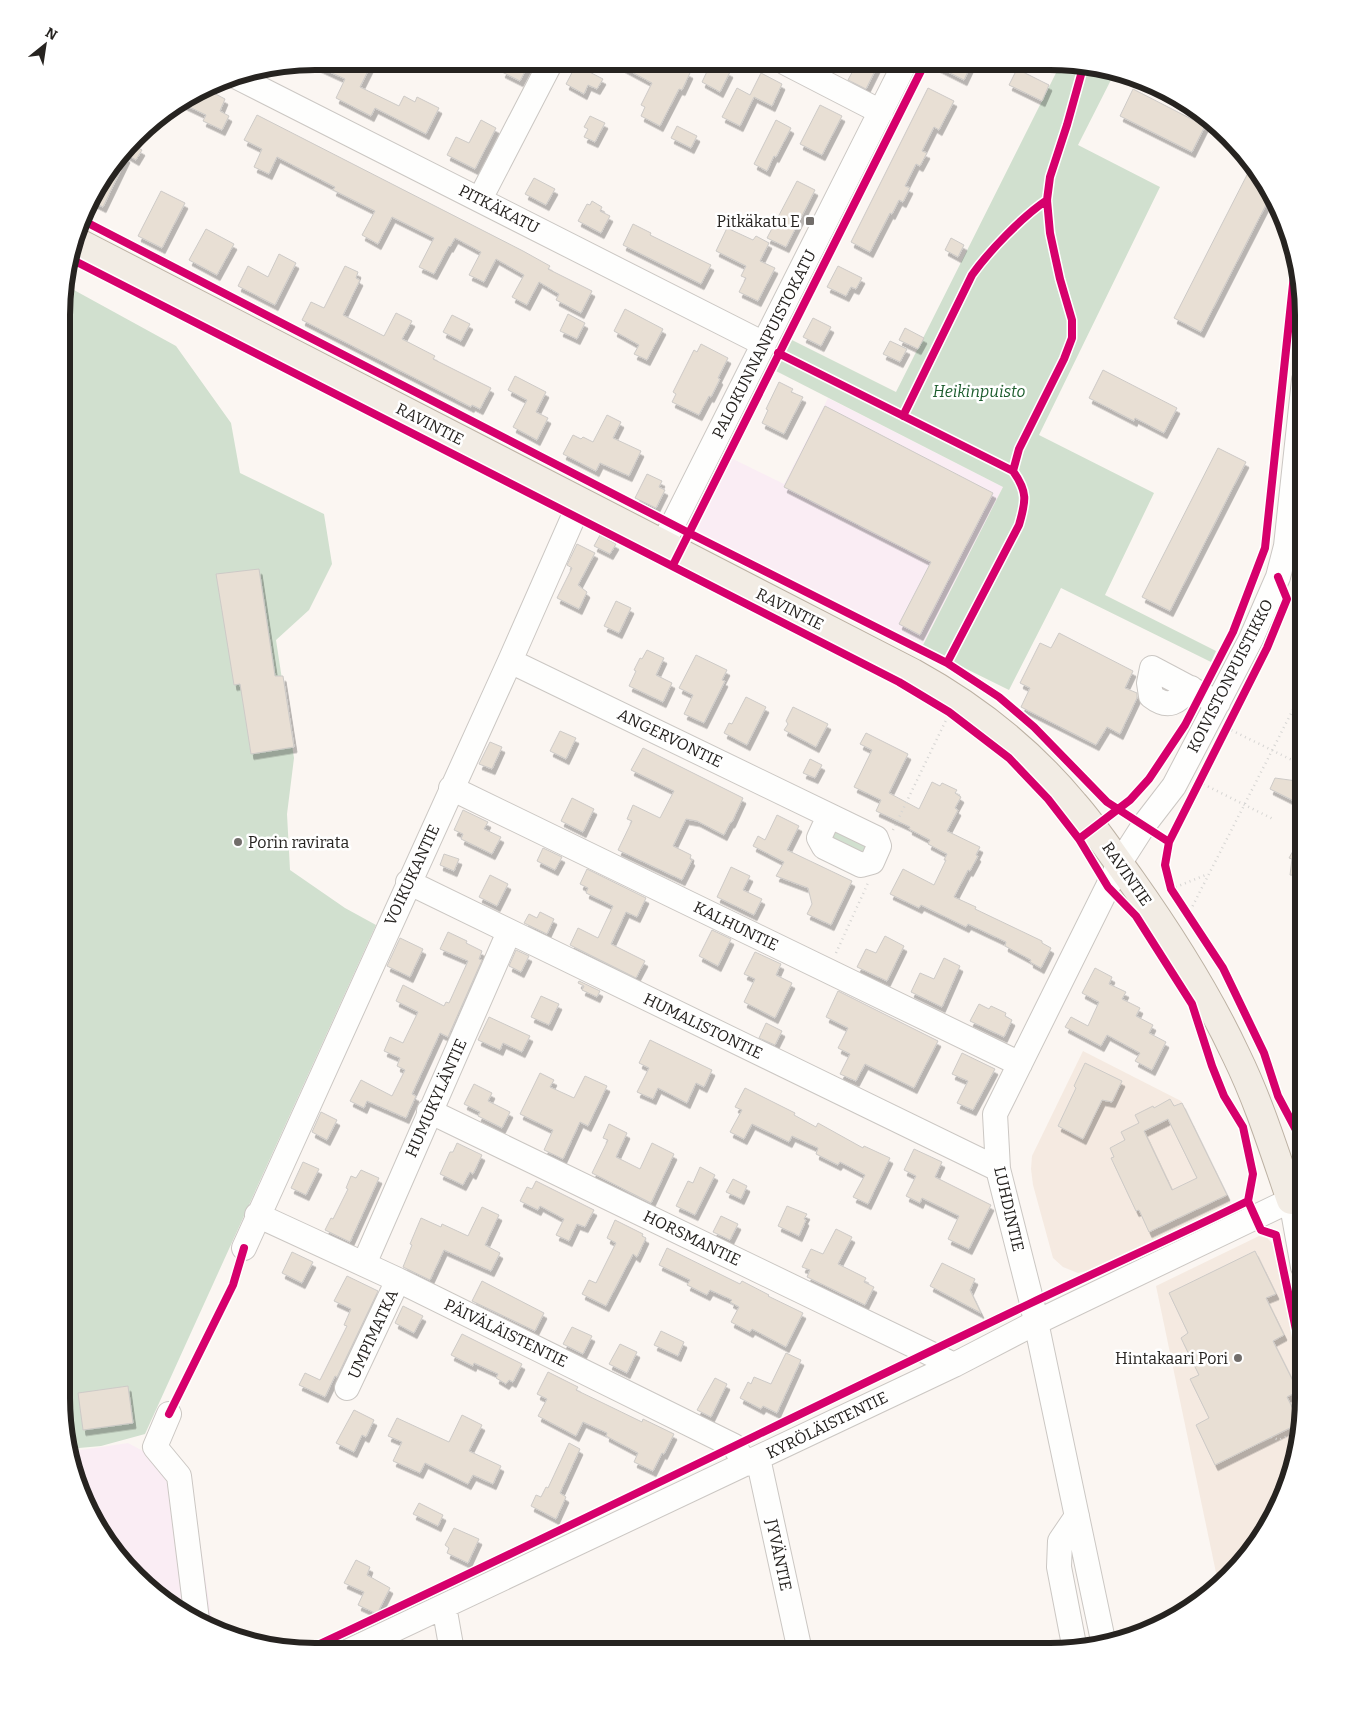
<svg xmlns="http://www.w3.org/2000/svg" width="1365" height="1713" font-family="Bitter,serif">
	<defs>
		<filter id="shadow"><feDropShadow dx="3" dy="5.5" stdDeviation="0" flood-color="#0004"/></filter>
	</defs>
	<rect width="100%" height="100%" fill="#fbf6f2"/>
	<!-- built -->
	<path fill="#f5eae1" d="M1083,1051L1181,1101L1231,1203L1091,1270L1078,1273L1063,1267L1053,1258L1033,1185L1031,1169L1032,1156Z
		M1259,1236L1267,1238L1274,1245L1303,1387V1414L1290,1479L1261,1539L1219,1587L1156,1286Z"/>
	<!-- industrial -->
	<path fill="#faedf4" d="M828,398L1003,487L922,646L695,530L731,458L784,484Z
		M128,1443L190,1476L213,1628L174,1609L124,1566L95,1525L70,1464L68,1452Z"/>
	<!-- green -->
	<path fill="#d1e0cf" d="M1061,63H1083L1115,72L1078,145L1160,187L1039,435L1154,493L1105,595L1216,651L1211,662L1061,588L1009,690L922,647L1003,487L776,371L792,340L896,392Z
		M63,284L176,346L231,423L240,473L324,514L332,564L309,610L276,640L294,758L287,814L290,870L345,908L376,925L145,1434L101,1446L68,1449L61,1398Z
		M836,830L867,841L866,853L860,855L836,844L833,837Z"/>
	<!-- building -->
	<path fill="#e8dfd4" stroke="#cdcac7" fill-rule="evenodd" filter="url(#shadow)" d="M315,61H338L351,67L353,61H373L360,87L399,106L404,96L415,102L417,97L439,108L426,134L375,108L371,116L336,98L345,79L308,62Z
		M508,62H530L520,81L502,72Z
		M613,62H667L690,73L682,90L679,89L660,126L641,116L645,107L641,105L652,83Z
		M711,63L730,72L720,92L702,82Z
		M857,63H879L866,89L848,80Z
		M930,63H972L964,80Z
		M576,65L603,79L597,89L588,85L584,94L566,84Z
		M1017,69L1049,85L1042,101L1009,85Z
		M761,73L782,84L772,106L754,97L740,126L722,117L737,88L750,95Z
		M928,88L954,101L939,130L934,127L922,151L927,153L920,166L916,164L905,186L910,188L903,202L899,200L892,214L890,213L870,252L851,242Z
		M1133,89L1205,126L1192,152L1120,116Z
		M208,90L225,99L220,111L229,116L222,130L203,121L206,115L183,104Z
		M820,105L842,116L822,155L800,144Z
		M257,115L523,251L550,266L548,269L592,291L581,313L556,300L559,294L539,282L527,305L512,297L524,275L496,259L484,282L469,275L481,252L455,238L450,247L449,246L434,274L419,267L434,238L392,217L378,244L362,235L375,211L333,190L335,187L277,157L269,174L254,167L262,149L244,140Z
		M590,116L605,123L595,142L584,137L588,129L584,127Z
		M481,120L496,128L475,169L447,155L456,137L469,143Z
		M776,120L791,128L776,157L774,156L767,171L754,164Z
		M677,126L697,136L691,148L671,138Z
		M131,144L142,150L136,160L124,153Z
		M123,154L127,157L103,207L91,201L95,188Z
		M1249,171L1262,177L1272,193L1201,332L1174,318Z
		M534,178L555,189L546,205L525,194Z
		M797,181L815,190L786,247L767,238Z
		M161,191L185,203L162,248L138,236Z
		M592,201L602,207L600,211L610,216L601,233L578,221L587,204L590,205Z
		M633,224L651,233L650,235L711,265L701,284L623,245Z
		M727,228L753,240L756,236L769,243L760,261L775,268L758,301L739,292L746,278L741,276L746,266L716,251Z
		M206,229L234,244L217,275L189,260Z
		M951,238L964,245L958,257L945,250Z
		M279,254L296,263L275,305L238,286L248,266L268,277Z
		M345,266L358,272L356,278L360,280L343,315L384,336L396,313L412,321L402,339L435,356L433,359L491,388L480,409L472,405L471,407L302,320L311,302L324,308Z
		M838,266L862,278L856,289L851,287L846,296L827,287Z
		M625,309L663,329L647,360L634,354L639,345L614,331Z
		M568,314L585,323L577,339L560,331Z
		M452,315L470,324L461,341L443,332Z
		M813,318L831,327L821,346L803,337Z
		M905,328L924,338L918,349L899,340Z
		M890,341L907,349L900,362L883,354Z
		M701,344L728,358L718,378L720,379L711,397L709,396L699,415L672,402L676,394L673,392L694,350L697,352Z
		M1103,370L1177,408L1164,433L1135,418L1134,421L1089,398Z
		M515,376L546,392L536,412L548,418L537,440L513,427L527,400L508,390Z
		M779,382L793,389L791,392L803,397L784,434L762,423L768,410L766,409Z
		M825,406L993,493L920,635L899,624L931,562L784,487Z
		M607,415L621,422L613,438L641,451L629,476L600,463L596,471L563,454L573,435L581,439L583,437L593,442Z
		M1218,448L1246,462L1170,611L1142,597Z
		M647,474L662,481L659,487L665,490L656,508L635,498Z
		M600,535L616,544L610,554L594,546Z
		M577,544L595,553L578,585L587,592L579,609L557,598L572,568L567,565Z
		M259,569L275,676H283L294,747L251,754L240,684L234,685L216,574Z
		M616,601L631,608L619,633L604,626Z
		M1059,633L1133,671L1125,688L1137,693V698L1120,734L1107,727L1096,745L1021,707L1030,688L1020,683L1040,643L1051,648Z
		M647,650L664,658L656,675L672,683L663,702L629,686L636,671L634,670L640,658L642,659Z
		M696,655L727,670L722,680L725,681L704,723L684,714L693,695L679,688Z
		M746,697L766,707L747,745L724,733L729,723L732,724Z
		M793,707L828,724L816,747L784,730L788,724L786,721Z
		M560,731L576,738L566,759L550,751Z
		M866,733L908,754L889,793L919,809L932,782L940,786L942,783L957,790L955,793L961,797L955,808L958,810L947,831L980,847L976,855L978,856L970,871L968,870L954,897L976,907L975,909L1042,941V943L1051,948L1041,968L1030,962L1031,960L1005,946L1006,942L968,924L966,927L921,905L919,908L890,894L903,869L934,885L946,860H944L947,854L928,844L930,840L909,829L910,827L876,811L881,800L854,787L872,750L860,744Z
		M490,742L502,747L492,769L479,764Z
		M643,748L743,798L732,822L730,823L724,835L697,821L686,819L673,846L691,855L690,859L692,860L682,880L618,850L632,821L627,819L633,805L660,818L674,791L631,770Z
		M810,759L822,765L815,778L803,773Z
		M1275,778L1304,782V806L1270,789Z
		M572,798L594,809L583,832L561,821Z
		M463,810L488,822L484,829L501,837L492,854L461,839L463,834L454,830Z
		M777,815L799,826L787,850L852,881L831,925L807,914L812,904L808,888L776,876L784,862L753,846L758,836L765,840Z
		M1304,829L1303,876L1290,875L1292,859L1289,858L1293,851L1295,833H1301Z
		M543,848L562,857L555,870L537,861Z
		M444,854L459,859L454,871L440,865Z
		M731,867L750,876L743,890L762,899L754,915L717,897Z
		M587,869L646,898L637,917L626,912L611,944L645,961L636,978L570,945L578,928L598,938L613,906L586,893L588,888L580,884Z
		M490,875L508,884L497,906L479,897Z
		M540,912L554,919L547,934L524,923L529,914L537,918Z
		M712,930L731,939L718,966L699,956Z
		M448,932L467,941L466,943L482,951L479,959L482,960L448,1037L440,1033L412,1094L416,1096L406,1118L367,1101L364,1108L350,1101L361,1080L392,1096L405,1070L397,1066L400,1058L384,1051L390,1037L403,1043L418,1012L396,1001L403,985L444,1006L446,1002L449,1003L468,961L440,949Z
		M885,936L904,946L887,981L857,967L866,949L876,953Z
		M400,938L423,949L410,977L387,966Z
		M516,950L529,956L521,972L509,966Z
		M755,952L781,964L776,975L792,983L775,1018L744,1002L755,979L744,974Z
		M944,958L960,966L942,1007L911,992L920,973L934,979Z
		M1095,968L1112,977L1109,984L1126,992L1122,999L1140,1008L1136,1016L1153,1025L1149,1033L1166,1042L1152,1070L1135,1061L1140,1053L1107,1035L1101,1046L1065,1027L1071,1017L1088,1026L1099,1002L1082,993Z
		M579,981L600,991L597,997L582,990L584,986L578,983Z
		M838,991L938,1041L914,1088L865,1064L856,1081L840,1074L850,1054L838,1048L848,1028L826,1017Z
		M541,996L559,1004L549,1025L531,1017Z
		M979,1004L989,1009L991,1006L1006,1013L1005,1016L1012,1020L1004,1037L970,1021Z
		M489,1017L530,1036L522,1052L503,1043L500,1050L478,1040Z
		M766,1023L782,1031L775,1045L759,1038Z
		M650,1040L712,1070L704,1087L696,1083L687,1103L658,1088L653,1099L637,1092L649,1068L639,1063Z
		M962,1053L995,1069L973,1110L957,1103L968,1081L952,1074Z
		M1085,1063L1122,1081L1112,1102L1102,1100L1083,1139L1058,1126L1076,1088L1074,1086Z
		M540,1073L554,1080L550,1087L574,1098L585,1076L607,1086L588,1126L580,1122L563,1159L544,1150L553,1130L520,1114Z
		M474,1084L492,1093L488,1101L510,1112L502,1128L478,1116L480,1112L464,1104Z
		M745,1088L795,1113L794,1115L816,1127L818,1123L863,1148L864,1146L890,1158L868,1204L853,1197L865,1175L840,1162L838,1165L816,1154L818,1148L792,1136L789,1142L752,1124L744,1139L730,1132L742,1110L735,1107Z
		M1170,1099L1174,1106L1182,1103L1227,1195L1149,1232L1139,1210L1136,1211L1111,1158L1114,1157L1110,1148L1125,1140L1121,1132L1139,1123L1135,1115L1153,1106L1154,1108ZM1168,1119L1197,1178L1172,1190L1144,1131Z
		M321,1112L337,1120L327,1140L312,1132Z
		M609,1124L627,1133L616,1157L640,1169L652,1143L674,1154L651,1203L592,1173L608,1140L603,1138Z
		M457,1143L482,1155L473,1174L470,1172L463,1185L440,1174L450,1152H453Z
		M914,1149L942,1162L935,1177L991,1205L969,1249L948,1239L959,1216L922,1198L920,1203L906,1196L916,1176L904,1170Z
		M303,1162L319,1169L306,1195L291,1188Z
		M700,1167L715,1175L695,1215L676,1206L688,1181L693,1183Z
		M361,1170L379,1178L350,1242L325,1230L331,1218L333,1219L348,1189L346,1188L351,1176L356,1178Z
		M733,1179L747,1186L741,1199L726,1192Z
		M536,1181L594,1210L585,1227L577,1224L569,1241L556,1235L564,1219L540,1206L538,1210L520,1201L527,1187L532,1189Z
		M787,1206L807,1214L804,1219L806,1220L799,1236L778,1226Z
		M482,1207L499,1215L485,1245L500,1253L491,1271L444,1250L430,1280L403,1267L412,1245L410,1244L421,1218L441,1227L442,1224L468,1236Z
		M721,1216L738,1224L730,1240L713,1232Z
		M615,1220L643,1234L642,1236L646,1238L637,1257L633,1254L606,1306L582,1294L589,1280L596,1283L616,1243L607,1238Z
		M836,1229L852,1237L838,1264L866,1278L864,1282L874,1287L865,1305L807,1277L810,1270L802,1267L811,1249L823,1254Z
		M667,1248L740,1284L742,1281L769,1295L768,1296L803,1313L786,1347L752,1329L750,1332L731,1322L739,1307L730,1302L732,1300L710,1290L707,1295L687,1285L690,1280L659,1265Z
		M1255,1251L1276,1294L1266,1298L1284,1335L1273,1341L1298,1391L1287,1397L1300,1423L1215,1465L1196,1425L1209,1418L1190,1379L1199,1375L1181,1338L1188,1333L1169,1293Z
		M292,1252L313,1262L302,1283L282,1273Z
		M942,1263L975,1279L970,1290L981,1313L930,1286Z
		M347,1276L378,1291L337,1377L335,1376L325,1397L299,1385L305,1373L320,1380L347,1326L344,1325L351,1309L334,1301Z
		M482,1281L544,1313L535,1331L472,1301Z
		M403,1306L423,1316L414,1333L395,1323Z
		M572,1327L592,1336L583,1354L563,1344Z
		M661,1331L684,1342L678,1356L654,1345Z
		M462,1334L522,1364L513,1382L509,1380L506,1384L496,1378L498,1374L474,1363L473,1366L451,1355Z
		M620,1344L637,1352L627,1373L609,1364Z
		M786,1353L801,1360L777,1413L763,1406L761,1409L740,1398L748,1382L751,1384L754,1377L771,1384Z
		M548,1372L578,1387L576,1390L642,1422L643,1419L674,1434L664,1454L662,1453L653,1471L634,1462L638,1453L606,1436L607,1433L583,1422L576,1436L538,1416L547,1399L537,1394Z
		M715,1378L727,1384L711,1417L697,1410Z
		M128,1386L133,1423L83,1430L78,1393Z
		M354,1410L374,1420L366,1437L362,1435L354,1452L336,1443Z
		M462,1415L482,1425L469,1451L501,1466L493,1484L473,1475L468,1484L425,1463L420,1473L393,1461L402,1442L388,1436L397,1418L449,1442Z
		M569,1443L580,1449L560,1493L566,1497L556,1519L531,1506L536,1495L541,1497L546,1487L548,1488Z
		M419,1503L443,1515L438,1526L413,1514Z
		M454,1528L479,1539L468,1563L447,1553L449,1548L445,1545Z
		M356,1560L370,1567L367,1575L390,1588L377,1614L358,1605L364,1592L344,1583Z"/>
	<g fill="none" stroke-linecap="round" stroke-linejoin="round">
		<defs>
			<path id="minor" d="M786,63L881,112
				M233,75L764,344
				M480,199L551,62
				M663,544L905,63
				M510,661L876,838L879,846L872,862L861,865L824,847L819,838L829,816
				M1191,688C1177,702 1169,710 1151,696L1149,683L1152,668L1218,703
				M451,788L1020,1064
				M408,882L998,1169
				M429,1111L954,1365
				M257,1215L398,1280L734,1446L746,1464
				M244,1248L510,661L580,502
				M364,1264L509,932
				M347,1388L398,1280
				M169,1414L155,1447L179,1476L197,1620
				M758,1458L800,1651
				M444,1606L452,1651
				M1104,1645L1032,1303L998,1169L995,1114L1119,864L1144,825L1174,786L1251,639L1278,577L1286,546L1304,380
				M1075,1650L1059,1567L1060,1541L1077,1516
				M349,1651L954,1365L1035,1323L1291,1200L1303,1267"/>
			<path id="major" d="M77,242L913,673C973,706 1030,751 1074,804C1095,828 1112,854 1131,880C1170,935 1207,993 1236,1055C1259,1102 1274,1151 1291,1200L1303,1195"/>
		</defs>
		<!-- minor casing -->
		<use href="#minor" stroke="#cbc7c3" stroke-width="26"/>
		<!-- major casing -->
		<use href="#major" stroke="#bcb1a3" stroke-width="30"/>
		<!-- path -->
		<path stroke="#d6d5d3" stroke-width="2.5" stroke-dasharray="1 4" stroke-linecap="butt" d="M1227,728L1304,766
			M1199,782L1275,820
			M893,830L947,718
			M1171,889L1208,874
			M1188,915L1304,688
			M836,953L868,883
			M1271,1437L1279,1440L1300,1430"/>
		<!-- minor -->
		<use href="#minor" stroke="#fefefd" stroke-width="24"/>
		<!-- major -->
		<use href="#major" stroke="#f2ece4" stroke-width="28"/>
		<defs>
			<path id="cycleway" d="M84,221L689,533L947,663L999,697L1034,727L1107,802L1169,842
				M71,259L899,682L949,712L1009,758L1048,799L1079,839L1108,887L1136,916L1192,1004L1212,1066L1224,1096L1243,1127L1253,1174L1248,1201L1261,1230L1276,1235L1303,1363
				M778,353L1013,471C1028,492 1026,501 1019,525L947,663
				M903,416L972,275C989,251 1023,216 1047,200
				M1013,471L1019,449L1064,359L1072,338V320L1060,279L1050,233L1047,200L1050,177L1067,125L1084,64
				M673,565L925,63
				M1278,577L1287,599L1267,648L1169,842L1165,865L1171,889L1223,968L1264,1053L1278,1096L1303,1143
				M1079,839L1130,800L1149,779L1185,725L1233,632L1265,548L1296,256
				M169,1414L233,1285L244,1248
				M305,1651C548,1538 788,1419 1029,1304C1102,1269 1175,1237 1248,1201"/>
		</defs>
		<!-- cycleway casing -->
		<use href="#cycleway" stroke="#fff" stroke-width="11"/>
		<!-- cycleway -->
		<use href="#cycleway" stroke="#d6006c" stroke-width="8"/>
	</g>
	<!-- markers -->
	<g fill="#716d6a" stroke="#fff" stroke-width="2">
		<rect x="805" y="216" width="10" height="10" rx="2.5"/>
		<circle cx="238" cy="842" r="5"/>
		<circle cx="1238" cy="1358" r="5"/>
	</g>
	<g text-anchor="middle" dominant-baseline="central" stroke-width="5" stroke-linejoin="round" paint-order="stroke">
		<!-- street labels -->
		<g font-size="16" fill="#262320" stroke="#fff">
			<text transform="translate(499 209) rotate(27)">PITKÄKATU</text>
			<text transform="translate(764 344) rotate(-63)">PALOKUNNANPUISTOKATU</text>
			<text transform="translate(430 424) rotate(27)">RAVINTIE</text>
			<text transform="translate(790 609) rotate(27)">RAVINTIE</text>
			<text transform="translate(1230 676) rotate(-63)">KOIVISTONPUISTIKKO</text>
			<text transform="translate(670 738) rotate(26)">ANGERVONTIE</text>
			<text transform="translate(1127 874) rotate(55)">RAVINTIE</text>
			<text transform="translate(412 875) rotate(-65)">VOIKUKANTIE</text>
			<text transform="translate(736 926) rotate(26)">KALHUNTIE</text>
			<text transform="translate(703 1026) rotate(26)">HUMALISTONTIE</text>
			<text transform="translate(436 1098) rotate(-66)">HUMUKYLÄNTIE</text>
			<text transform="translate(1009 1209) rotate(77)">LUHDINTIE</text>
			<text transform="translate(692 1238) rotate(26)">HORSMANTIE</text>
			<text transform="translate(506 1333) rotate(26)">PÄIVÄLÄISTENTIE</text>
			<text transform="translate(373 1334) rotate(-65)">UMPIMATKA</text>
			<text transform="translate(827 1425) rotate(-26)">KYRÖLÄISTENTIE</text>
			<text transform="translate(779 1555) rotate(78)">JYVÄNTIE</text>
		</g>
		<!-- poi labels -->
		<g font-size="16" fill="#262320" stroke="#fff" text-anchor="end">
			<text x="800" y="221">Pitkäkatu E</text>
			<text x="248" y="842" text-anchor="start">Porin ravirata</text>
			<text x="1228" y="1358">Hintakaari Pori</text>
		</g>
		<!-- park labels -->
		<g font-size="16" font-style="italic" fill="#1d5d2e" stroke="#fff">
			<text x="979" y="391">Heikinpuisto</text>
		</g>
	</g>
	<!-- crop -->
	<path d="M0 0H1365V1713H0ZM315 70H1050A245 245 0 0 1 1295 315V1398A245 245 0 0 1 1050 1643H315A245 245 0 0 1 70 1398V315A245 245 0 0 1 315 70Z" fill="#fff" fill-rule="evenodd"/>
	<path fill="none" stroke="#262320" stroke-width="6" d="M315 70H1050A245 245 0 0 1 1295 315V1398A245 245 0 0 1 1050 1643H315A245 245 0 0 1 70 1398V315A245 245 0 0 1 315 70Z"/>
	<!-- north arrow -->
	<g transform="translate(45 45) rotate(30)" stroke="#ffffff" stroke-width="4" paint-order="stroke">
	<path d="M0-4L9 19L0 12L-9 19Z" fill="#262320"/>
	<text y="-8" font-size="14" font-weight="bold" text-anchor="middle" fill="#262320">N</text>
	</g>
</svg>
